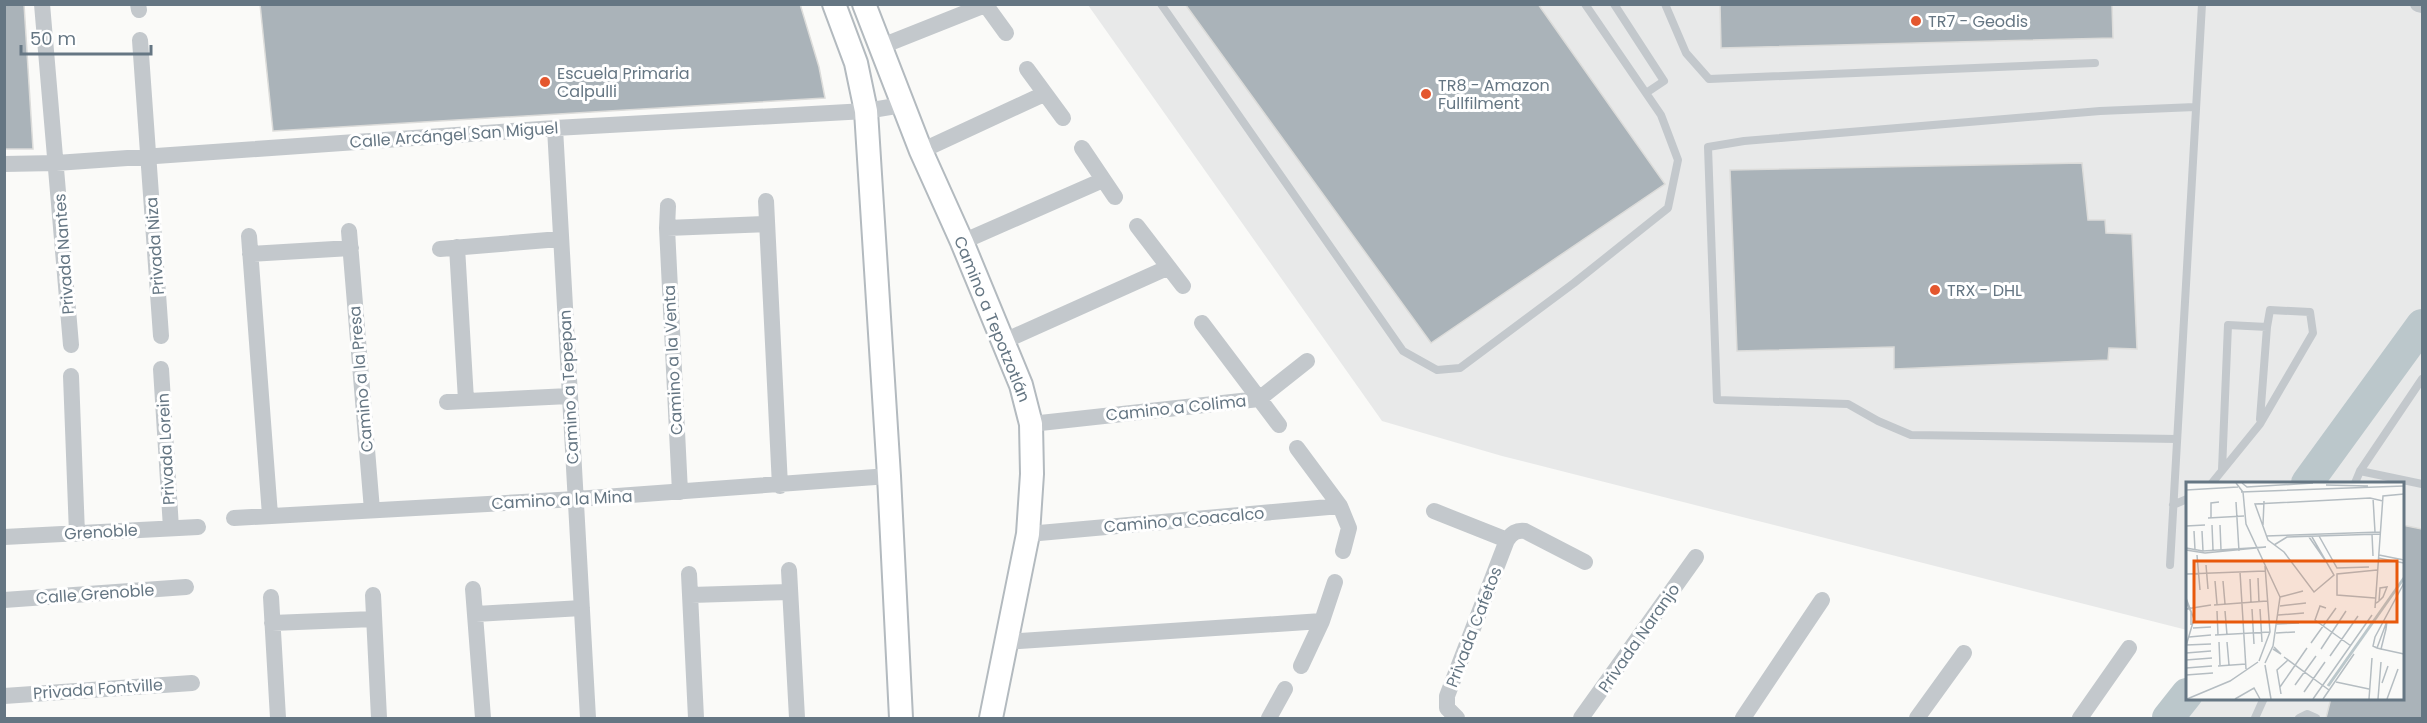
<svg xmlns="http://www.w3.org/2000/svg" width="2427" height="723" font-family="Poppins,sans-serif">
	<rect width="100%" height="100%" fill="#fafaf8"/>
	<!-- built -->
	<path fill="#e8e9e9" d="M1088,5H2422V718H2180L2196,698H2402V483H2187V630L1502,456L1382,421Z"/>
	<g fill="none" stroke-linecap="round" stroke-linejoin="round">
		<!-- river -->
		<path stroke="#bbc7cb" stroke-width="32" d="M2307,483L2422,325
			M2168,718L2187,694"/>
	</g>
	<!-- building -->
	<path fill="#aab3b9" stroke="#dcdcda" stroke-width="1.5" d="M4,4H24L33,149H4Z
		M260,4H800L819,67L825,98L273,131Z
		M1185,4H1538L1665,184L1431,343Z
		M1720,4H2112L2113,38L1721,48Z
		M2082,163L2088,220H2105L2106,233L2132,234L2137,349L2109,348L2108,360L1894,369V347L1737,351L1730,170Z
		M2402,525L2422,529V718H2326L2331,698H2402Z"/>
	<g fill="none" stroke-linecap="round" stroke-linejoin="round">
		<defs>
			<path id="secondary" d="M834,4L856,63L866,111L889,476L901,718
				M864,4L921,151L962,242L1021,385L1031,424L1032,474L1028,534L991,718"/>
		</defs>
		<!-- secondary casing -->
		<use href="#secondary" stroke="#b3babf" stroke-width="26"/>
		<!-- lane -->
		<path stroke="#c3c8cc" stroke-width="8" d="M1161,4L1403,351L1437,370L1460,368L1574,283L1668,208L1678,160L1661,115L1585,4
			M1614,4L1664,81L1646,93
			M1665,4L1686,53L1709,79L2095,63
			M2260,419L2267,327
			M2177,439L1911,435L1878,421L1848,404L1717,400L1708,147L1744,141L2100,111L2195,107
			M2360,471L2422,484
			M2212,483L2260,424L2313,333L2310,312L2270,310L2267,327L2228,325L2222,470
			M2355,483L2360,471L2422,379
			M2173,505L2187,499
			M2170,565L2202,4
			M2255,718L2264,698
			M2299,718L2307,714L2316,718"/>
		<!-- street -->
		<path stroke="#c3c8cc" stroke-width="16" d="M42,4L71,345
			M138,4L139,10
			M985,4L1006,33
			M2418,4L2422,5
			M140,40L161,336
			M882,46L985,5
			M1027,69L1063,118
			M555,128L588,718
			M1082,148L1115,197
			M921,151L1044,94
			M4,164L56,163L555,128L866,111L902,105
			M766,201L780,486
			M668,206L667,228L680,492
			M1137,226L1183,286
			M667,228L767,224
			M349,231L372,510
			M249,236L270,515
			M962,242L1103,180
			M457,247L466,400
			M440,249L560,239
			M250,254L351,248
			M1202,323L1279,425
			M1002,342L1167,268
			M161,369L171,528
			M71,376L77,534
			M447,402L569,396
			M1031,424L1259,399L1307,361
			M1297,448L1340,506L1349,528L1343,551
			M1434,511L1507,540
			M234,518L576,499L889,476
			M1028,534L1340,506
			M4,537L198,527
			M789,570L797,718
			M689,574L696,718
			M473,589L483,718
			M373,595L379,718
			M691,595L790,592
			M271,597L278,718
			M4,600L186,587
			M476,614L582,608
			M272,623L374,619
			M1006,642L1322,621
			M1301,666L1322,621L1335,582
			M4,696L192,683
			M1269,718L1285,689
			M1457,718L1447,708V696L1507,540C1512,533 1516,530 1525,531L1585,562
			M1581,718L1696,557
			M1743,718L1822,600
			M1917,718L1964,653
			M2080,718L2129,648"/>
		<!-- secondary -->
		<use href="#secondary" stroke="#fff" stroke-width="22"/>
	</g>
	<!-- markers -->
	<g fill="#e4572e" stroke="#fff" stroke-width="2">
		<circle cx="1916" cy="21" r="6"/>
		<circle cx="545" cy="82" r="6"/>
		<circle cx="1426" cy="94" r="6"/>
		<circle cx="1935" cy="290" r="6"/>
	</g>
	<g text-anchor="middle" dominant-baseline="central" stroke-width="6" stroke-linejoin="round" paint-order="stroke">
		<!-- poi labels -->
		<g font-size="16" fill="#657683" stroke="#fff" text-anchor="start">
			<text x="1928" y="21">TR7 - Geodis</text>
			<text x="557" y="73">Escuela Primaria<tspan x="557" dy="18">Calpulli</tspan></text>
			<text x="1438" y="85">TR8 - Amazon<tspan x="1438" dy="18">Fullfilment</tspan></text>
			<text x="1947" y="290">TRX - DHL</text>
		</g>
		<!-- street labels -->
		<g font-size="16" fill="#657683" stroke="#fff">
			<text transform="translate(454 135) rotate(-4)">Calle Arcángel San Miguel</text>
			<text transform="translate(155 246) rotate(-94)">Privada Niza</text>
			<text transform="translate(64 254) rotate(-94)">Privada Nantes</text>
			<text transform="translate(992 319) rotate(68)">Camino a Tepotzotlán</text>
			<text transform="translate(673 360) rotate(-93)">Camino a la Venta</text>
			<text transform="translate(361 379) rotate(-95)">Camino a la Presa</text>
			<text transform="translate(569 387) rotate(-93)">Camino a Tepepan</text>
			<text transform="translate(1176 408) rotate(-6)">Camino a Colima</text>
			<text transform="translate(166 449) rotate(-93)">Privada Lorein</text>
			<text transform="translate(562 500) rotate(-3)">Camino a la Mina</text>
			<text transform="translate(1184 520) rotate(-5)">Camino a Coacalco</text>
			<text transform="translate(101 532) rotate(-3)">Grenoble</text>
			<text transform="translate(95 594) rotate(-4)">Calle Grenoble</text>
			<text transform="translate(1474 627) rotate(-69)">Privada Cafetos</text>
			<text transform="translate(1639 638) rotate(-55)">Privada Naranjo</text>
			<text transform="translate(98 689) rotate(-4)">Privada Fontville</text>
		</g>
	</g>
	<!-- overview -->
	<g transform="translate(2186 482)">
		<rect width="218" height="218" fill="#fafaf8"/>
		<path fill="none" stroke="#bbc7cb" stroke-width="3" d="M142,204L218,96"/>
		<path fill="none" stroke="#b5bdc2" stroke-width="1.5" d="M50,1L57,10L60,42L94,115L87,164L79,181M56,1L61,5L127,1M140,3L182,4M0,8L52,5M55,10L218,4M187,16L189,50M50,20L53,69M22,36L58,34M25,36V21L33,20M26,43L27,68M34,43L35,68M77,43L78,19M0,44L19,43M8,49L9,68M16,49L17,69M186,52L187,74M80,54L194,50M133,54L151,86L183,85M123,55L139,78M126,55L148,93L128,110L98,70L82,58L69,22L184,16L197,19M88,63L101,55L194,52M0,66L17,69L80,65L19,71L0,68M11,73L14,108M193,73L218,78M192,76L218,81M20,83L22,107M54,90L60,187M0,92L79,89M72,96L73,120M64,97L65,120M29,99L31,122M37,99L39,122M94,115L117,109M0,116L8,137L0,164M189,116L151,113V92L191,88M0,120L5,130V143M190,121L192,120L197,115L201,105L194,106L193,119M28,123L81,119M94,124L120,121M140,126L134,124L129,138L165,164M189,126L197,14L218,12M0,127L25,123M66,127L68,162M74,127L76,160M31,129L32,153M39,129L41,153M92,133L118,131M201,139L200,147L195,167L191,166ZM91,142L113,141M7,146L25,145M90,151L109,150M29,153L84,150M3,155L25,153M33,160L34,183M41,160L43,183M125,161L150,126M0,163L25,162M191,166L187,164L189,155L218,101M87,167L95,172L88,165M135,167L160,129M195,167L218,172M0,171L25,169M144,174L172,134M98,175L143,208M0,178L26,176M73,179L84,150L79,84M79,183L85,217M32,184L60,182M0,186L26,184M0,193L27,191M150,200L183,207M196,201L202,184M109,203L130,174M94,205L121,166M118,210L139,180M95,212L91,188L102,178M1,217L44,199L72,180M49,217L68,206L74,217M127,217L186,133M137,217L168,172M183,217L186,176M192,217L195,180M201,217L212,187"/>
		<path fill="#e8590c" fill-opacity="0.15" stroke="#e8590c" stroke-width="3" d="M8,79H211V140H8Z"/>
		<rect width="218" height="218" fill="none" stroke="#657683" stroke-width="3"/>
	</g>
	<!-- border -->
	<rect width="2427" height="723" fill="none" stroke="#657683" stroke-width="12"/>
	<!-- scale -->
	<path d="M21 45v9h130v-9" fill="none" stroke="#657683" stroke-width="3"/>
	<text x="30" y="45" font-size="18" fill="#657683" stroke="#ffffff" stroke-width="4.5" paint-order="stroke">50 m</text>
</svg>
